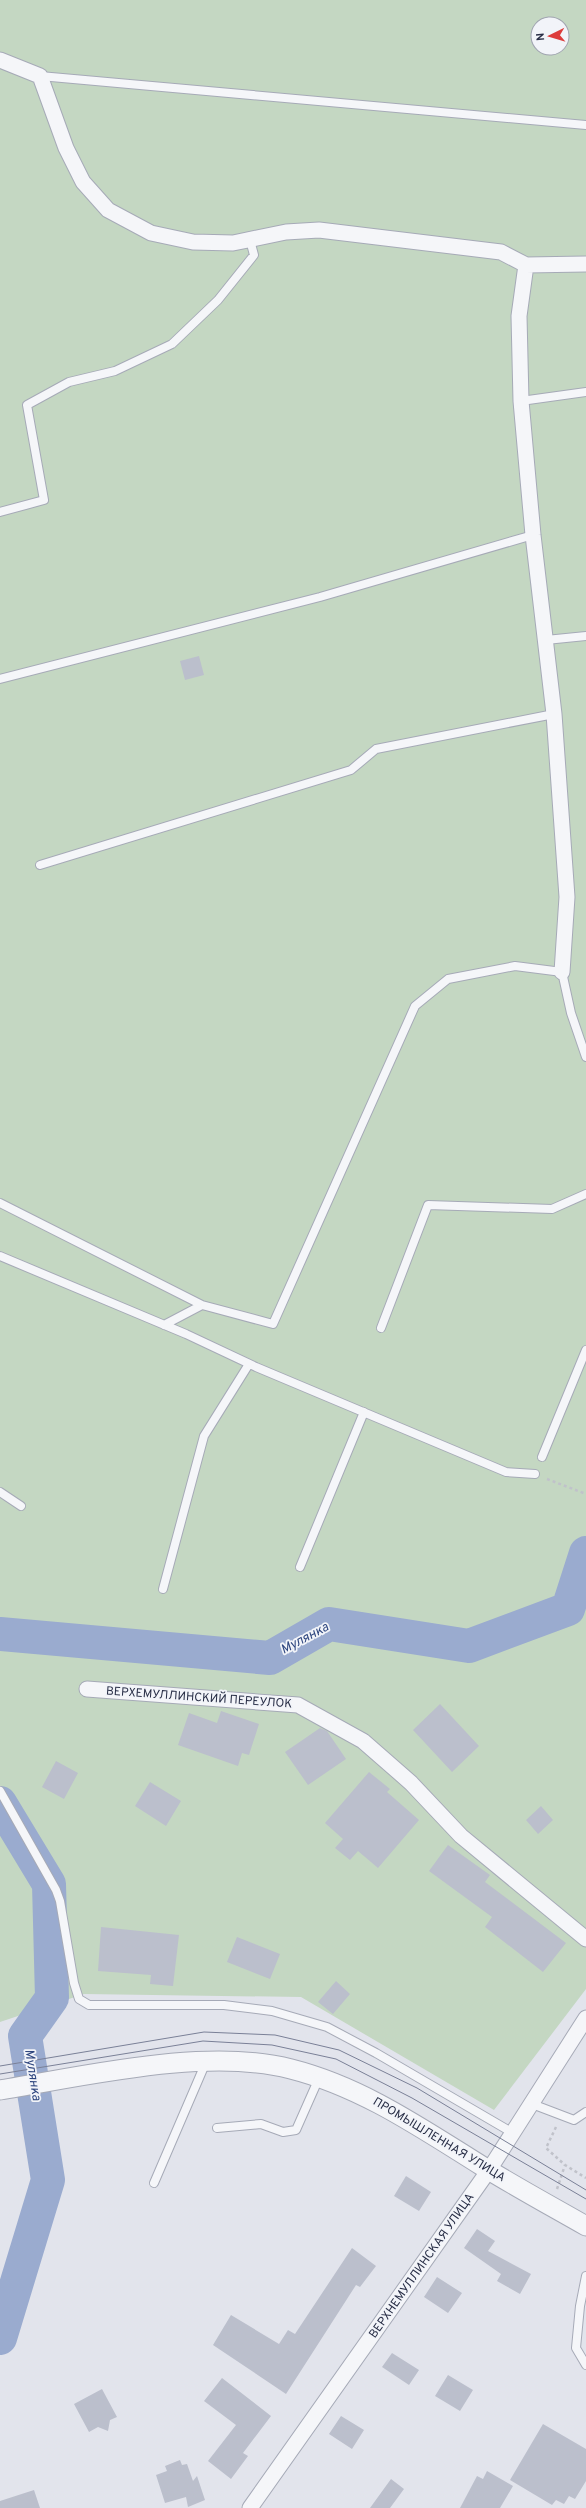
<svg xmlns="http://www.w3.org/2000/svg" width="586" height="2508" font-family="Overpass,sans-serif">
	<rect width="100%" height="100%" fill="#e2e4ec"/>
	<!-- green -->
	<path fill="#c4d7c2" fill-rule="evenodd" d="M0,0H586V1989L494,2110L301,1997L84,1994L0,2022ZM538,24H562V48H538Z"/>
	<g fill="none" stroke-linecap="round" stroke-linejoin="round">
		<!-- river -->
		<path stroke="#9aabcf" stroke-width="34" d="M0,1634L270,1658L329,1624L469,1646L568,1609L586,1553
			M0,1803L49,1884L52,1998L25,2036L48,2180L0,2338"/>
	</g>
	<!-- building -->
	<path fill="#bbbfcc" d="M199,656L204,675L185,680L180,661Z
		M440,1704L479,1746L452,1772L413,1730Z
		M221,1711L259,1724L249,1755L242,1753L238,1766L178,1745L189,1713L217,1723Z
		M320,1728L327,1731L346,1759L308,1785L285,1752Z
		M56,1761L78,1773L64,1799L42,1787Z
		M369,1772L390,1789L387,1792L419,1820L378,1868L358,1851L350,1860L335,1848L343,1839L325,1823Z
		M150,1782L181,1801L166,1826L135,1806Z
		M541,1806L553,1820L538,1834L526,1820Z
		M448,1845L490,1875L485,1882L566,1943L543,1972L485,1927L492,1917L429,1871Z
		M101,1927L179,1935L173,1986L150,1984L151,1975L98,1971Z
		M237,1937L280,1954L270,1979L227,1962Z
		M336,1981L350,1994L333,2014L318,2002Z
		M406,2176L431,2192L419,2211L394,2196Z
		M477,2229L495,2241L488,2251L531,2274L520,2294L497,2281L501,2274L464,2248Z
		M352,2248L376,2266L360,2287L356,2285L286,2394L213,2345L231,2315L279,2344L288,2330L295,2334Z
		M437,2277L462,2293L448,2313L424,2297Z
		M392,2353L419,2370L409,2385L382,2367Z
		M448,2375L473,2390L460,2411L435,2396Z
		M222,2378L271,2416L243,2453L248,2456L231,2479L208,2461L236,2425L204,2401Z
		M102,2389L117,2417L110,2420L108,2431L98,2427L89,2432L74,2404Z
		M341,2416L364,2430L352,2449L329,2434Z
		M543,2424L586,2449V2481L575,2499L569,2496L564,2504L556,2500L552,2505L510,2480Z
		M180,2460L182,2465L187,2464L193,2481L197,2476L205,2500L188,2507L186,2497L165,2503L156,2475L167,2471L165,2466Z
		M487,2471L513,2486L500,2508H460L477,2476L483,2479Z
		M391,2479L404,2489L390,2508H370Z
		M34,2490L40,2508H0V2501Z"/>
	<g fill="none" stroke-linecap="round" stroke-linejoin="round">
		<defs>
			<path id="service" d="M40,76L586,125
				M521,401L586,392
				M0,512L44,500L27,405L69,382L115,371L172,344L218,300L254,255L250,240
				M546,640L586,636
				M0,679L320,597L533,535
				M40,865L351,770L376,749L554,714
				M0,1203L202,1305
				M0,1256L186,1334L256,1367L506,1472L535,1474
				M164,1325L202,1305L273,1324L415,1006L448,979L515,966L562,972L571,1013L586,1057
				M381,1328L428,1205L552,1209L586,1194
				M542,1457L586,1350
				M0,1492L21,1506
				M300,1567L364,1412
				M163,1589L204,1436L249,1364
				M0,1791L56,1890L60,1901L74,1983L79,1999L89,2005H224L272,2011L327,2027L376,2053L513,2133
				M532,2104L574,2120L586,2112
				M217,2128L261,2124L283,2132L296,2130L319,2078
				M154,2183L206,2062
				M586,2276L580,2306L576,2348L586,2365"/>
			<path id="minor" d="M0,60L40,76L66,148L83,182L108,210L151,233L193,242L233,243L286,232L319,230L501,252L526,265L586,264
				M526,265L519,316L521,401L533,535L554,714L567,897L562,972
				M87,1689L298,1705L363,1741L411,1783L461,1836L586,1939
				M250,2508L489,2170L586,2018"/>
			<path id="tertiary" d="M0,2090C86,2076 207,2047 291,2069C362,2087 421,2128 482,2166C516,2187 551,2206 586,2226"/>
		</defs>
		<!-- service casing -->
		<use href="#service" stroke="#a6aab7" stroke-width="10"/>
		<!-- minor casing -->
		<use href="#minor" stroke="#a6aab7" stroke-width="17"/>
		<!-- tertiary casing -->
		<use href="#tertiary" stroke="#a6aab7" stroke-width="21"/>
		<!-- path -->
		<path stroke="#c0c2ca" stroke-width="2.5" stroke-dasharray="3 3" stroke-linecap="butt" d="M547,1479L586,1494
			M556,2127L546,2148L565,2165L586,2178
			M557,2189L565,2165"/>
		<!-- service -->
		<use href="#service" stroke="#f5f6f9" stroke-width="8"/>
		<!-- minor -->
		<use href="#minor" stroke="#f5f6f9" stroke-width="15"/>
		<!-- tertiary -->
		<use href="#tertiary" stroke="#f5f6f9" stroke-width="19"/>
		<!-- tram -->
		<path stroke="#7a8097" stroke-width="1" d="M0,2066L204,2032L275,2035L339,2050L417,2088L586,2190
			M0,2074L203,2041L272,2045L336,2059L412,2098L586,2199"/>
	</g>
	<g text-anchor="middle" dominant-baseline="central" stroke-width="3.5" stroke-linejoin="round" paint-order="stroke">
		<!-- street labels -->
		<g font-size="12" fill="#282e46" stroke="#f2f4f9">
			<text transform="translate(199 1698) rotate(4)">ВЕРХЕМУЛЛИНСКИЙ ПЕРЕУЛОК</text>
			<text transform="translate(439 2140) rotate(31)">ПРОМЫШЛЕННАЯ УЛИЦА</text>
			<text transform="translate(422 2266) rotate(-55)">ВЕРХНЕМУЛЛИНСКАЯ УЛИЦА</text>
		</g>
		<!-- water labels -->
		<g font-size="13" font-style="italic" fill="#2d457e" stroke="#f2f4f9">
			<text transform="translate(305 1639) rotate(-28)">Мулянка</text>
			<text transform="translate(32 2075) rotate(81)">Мулянка</text>
		</g>
	</g>
	<!-- north arrow -->
	<g transform="translate(550 36) rotate(265)"><circle r="19" fill="#f2f4f9" stroke="#a1a5b1"/>
	<path d="M0-3L7 15L0 10L-7 15Z" fill="#dd3c3b"/>
	<text y="-6" font-size="11" font-weight="bold" text-anchor="middle" fill="#282e46">N</text>
	</g>
</svg>
